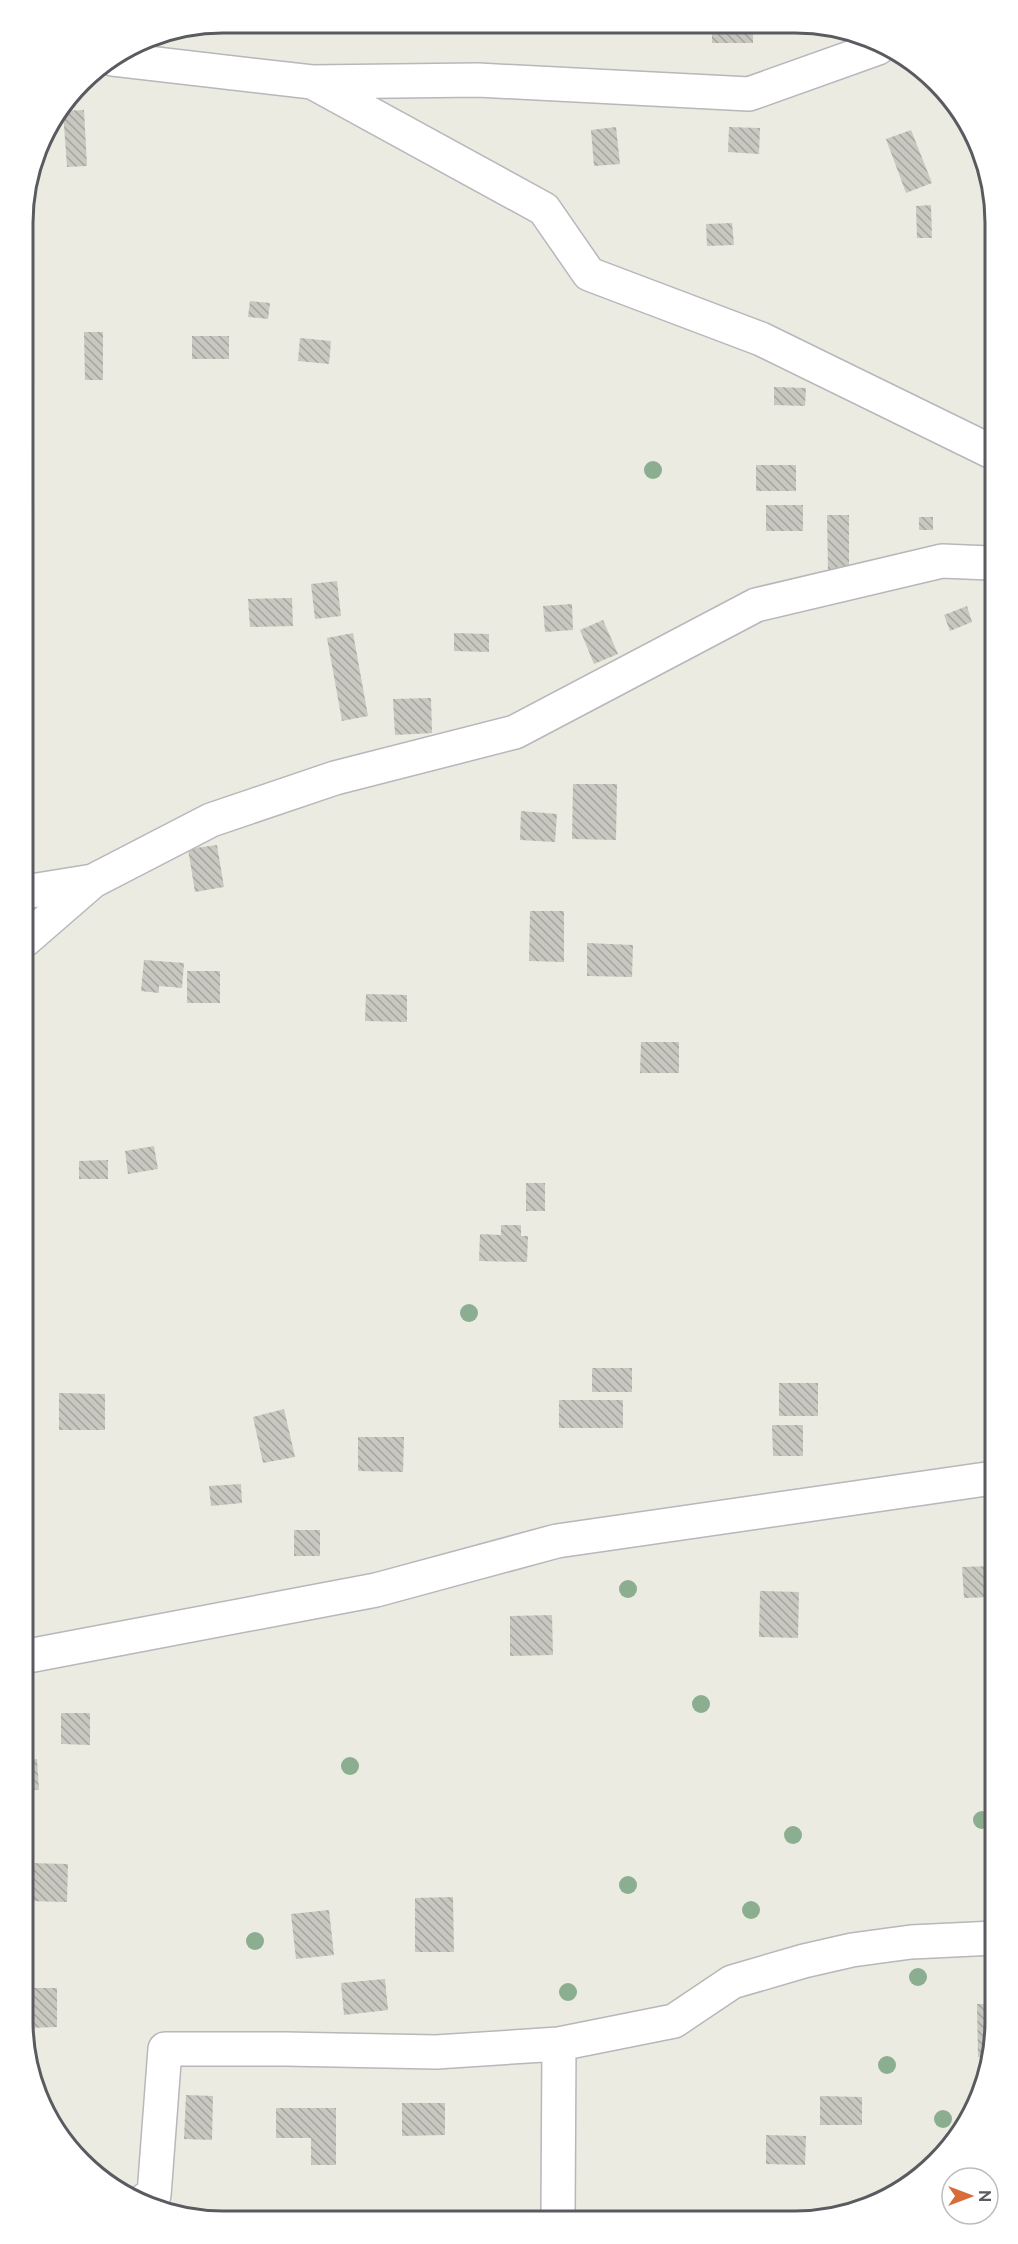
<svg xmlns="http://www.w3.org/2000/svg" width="1018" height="2244" font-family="Raleway,sans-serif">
	<defs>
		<pattern id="building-back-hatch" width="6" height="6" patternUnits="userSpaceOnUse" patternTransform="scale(1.5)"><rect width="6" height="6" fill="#c8c8c0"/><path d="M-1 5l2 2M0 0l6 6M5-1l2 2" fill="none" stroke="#a5a59f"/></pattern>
	</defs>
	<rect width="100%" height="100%" fill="#ebebe1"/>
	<!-- building -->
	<path fill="url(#building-back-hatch)" d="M712,26H753V43H712Z
		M84,110L87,166L67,167L63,111Z
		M616,127L620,164L594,166L591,130Z
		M729,127L760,128L759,154L728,152Z
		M911,130L932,183L906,193L886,139Z
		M931,205L932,238H917L916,206Z
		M732,223L734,245L707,246L706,224Z
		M250,301L270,303L268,319L248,317Z
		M84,332H103V380H85Z
		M192,336H229V359H192Z
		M300,338L331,341L329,364L298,361Z
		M23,346L30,367L24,369Z
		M774,387L806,388L805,406L774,405Z
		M756,465H796V491H756Z
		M766,505H803V531H766Z
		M827,515H849V570L828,571Z
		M919,517H933V530H919Z
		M337,581L341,616L315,619L311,584Z
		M292,598L293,626L250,627L248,599Z
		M572,604L573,630L545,632L543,606Z
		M967,606L972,622L950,631L944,615Z
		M603,620L618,654L594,664L580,630Z
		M353,633L368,716L342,721L327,638Z
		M454,633L489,634V652L454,651Z
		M431,698L432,733L395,735L393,699Z
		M573,784H617L616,840L572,839Z
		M521,811L557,814L555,842L520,840Z
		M217,845L224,887L195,892L188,849Z
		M530,911H564V962L529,961Z
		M587,943L633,945L632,977L587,976Z
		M144,960L184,963L182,988L159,986V993L141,991Z
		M187,971H220V1003H187Z
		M366,994L407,995V1022L365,1021Z
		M641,1042H679V1073H640Z
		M154,1146L158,1169L128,1174L125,1151Z
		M108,1160V1179H79V1161Z
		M526,1183H545V1211H526Z
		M501,1225H521V1236H528L527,1262L479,1261L480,1234L501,1235Z
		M592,1368H632V1392H592Z
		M779,1383H818V1416H779Z
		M59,1393L105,1394V1430H59Z
		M559,1400H623V1428H559Z
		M284,1409L295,1457L263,1463L253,1417Z
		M772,1425H803V1456H773Z
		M358,1437H404L403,1472L358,1471Z
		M241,1484L242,1503L211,1506L209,1486Z
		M294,1530H320V1556H294Z
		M993,1566L994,1597L964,1598L962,1567Z
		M760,1591L799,1592L798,1638L759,1637Z
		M552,1615L553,1655L510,1656V1616Z
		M61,1713H90V1745L61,1744Z
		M28,1759H37L39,1790H28Z
		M29,1863L68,1864L67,1902L29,1901Z
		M453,1897L454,1952H415V1898Z
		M329,1910L334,1955L296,1959L291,1914Z
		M385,1979L388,2010L344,2015L341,1983Z
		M29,1988H57V2027L29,2028Z
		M977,2004H995V2034L990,2057H978Z
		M186,2095L213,2096L212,2140L184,2139Z
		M820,2096L862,2097V2125H820Z
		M402,2103H445V2135L402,2136Z
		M276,2108H336V2165H311V2138H276Z
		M766,2135L806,2136L805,2165L766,2164Z
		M245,2213H287V2217H244Z"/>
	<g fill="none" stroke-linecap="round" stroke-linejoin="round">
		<defs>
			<path id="minor" d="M113,59L312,82L478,80L749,94L878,48
				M312,82L544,209L589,274L761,339L990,451
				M25,892L93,881L211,820L335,778L515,732L756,605L942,561L990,563
				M25,940L93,881
				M28,1656L376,1590L557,1541L993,1478
				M146,2199L154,2195L165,2049H285L436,2052L559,2044L674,2021L732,1982L804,1961L852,1950L911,1942L995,1938
				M558,2216L559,2044"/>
		</defs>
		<!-- minor casing -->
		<use href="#minor" stroke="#b7b7bc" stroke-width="36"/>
		<!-- minor -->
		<use href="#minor" stroke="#fff" stroke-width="33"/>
	</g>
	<!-- trees -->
	<g fill="#8bae91">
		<circle cx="653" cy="470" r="9"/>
		<circle cx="469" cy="1313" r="9"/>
		<circle cx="628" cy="1589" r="9"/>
		<circle cx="701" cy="1704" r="9"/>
		<circle cx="350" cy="1766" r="9"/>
		<circle cx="982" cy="1820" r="9"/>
		<circle cx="793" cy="1835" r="9"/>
		<circle cx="628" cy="1885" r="9"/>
		<circle cx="751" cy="1910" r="9"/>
		<circle cx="255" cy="1941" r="9"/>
		<circle cx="918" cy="1977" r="9"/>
		<circle cx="568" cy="1992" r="9"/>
		<circle cx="887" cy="2065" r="9"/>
		<circle cx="943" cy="2119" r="9"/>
	</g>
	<!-- crop -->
	<path d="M0 0H1018V2244H0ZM223 33H795A190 190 0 0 1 985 223V2021A190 190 0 0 1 795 2211H223A190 190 0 0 1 33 2021V223A190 190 0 0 1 223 33Z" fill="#fff" fill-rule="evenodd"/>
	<path fill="none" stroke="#5a5b60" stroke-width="3" d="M223 33H795A190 190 0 0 1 985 223V2021A190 190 0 0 1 795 2211H223A190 190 0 0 1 33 2021V223A190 190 0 0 1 223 33Z"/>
	<!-- north arrow -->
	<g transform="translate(970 2196) rotate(90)"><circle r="28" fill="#ffffff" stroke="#bdbdbf" stroke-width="1.5"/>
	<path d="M0-4.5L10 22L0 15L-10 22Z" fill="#d86d3a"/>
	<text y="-9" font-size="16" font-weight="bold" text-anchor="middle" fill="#5a5b60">N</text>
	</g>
</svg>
